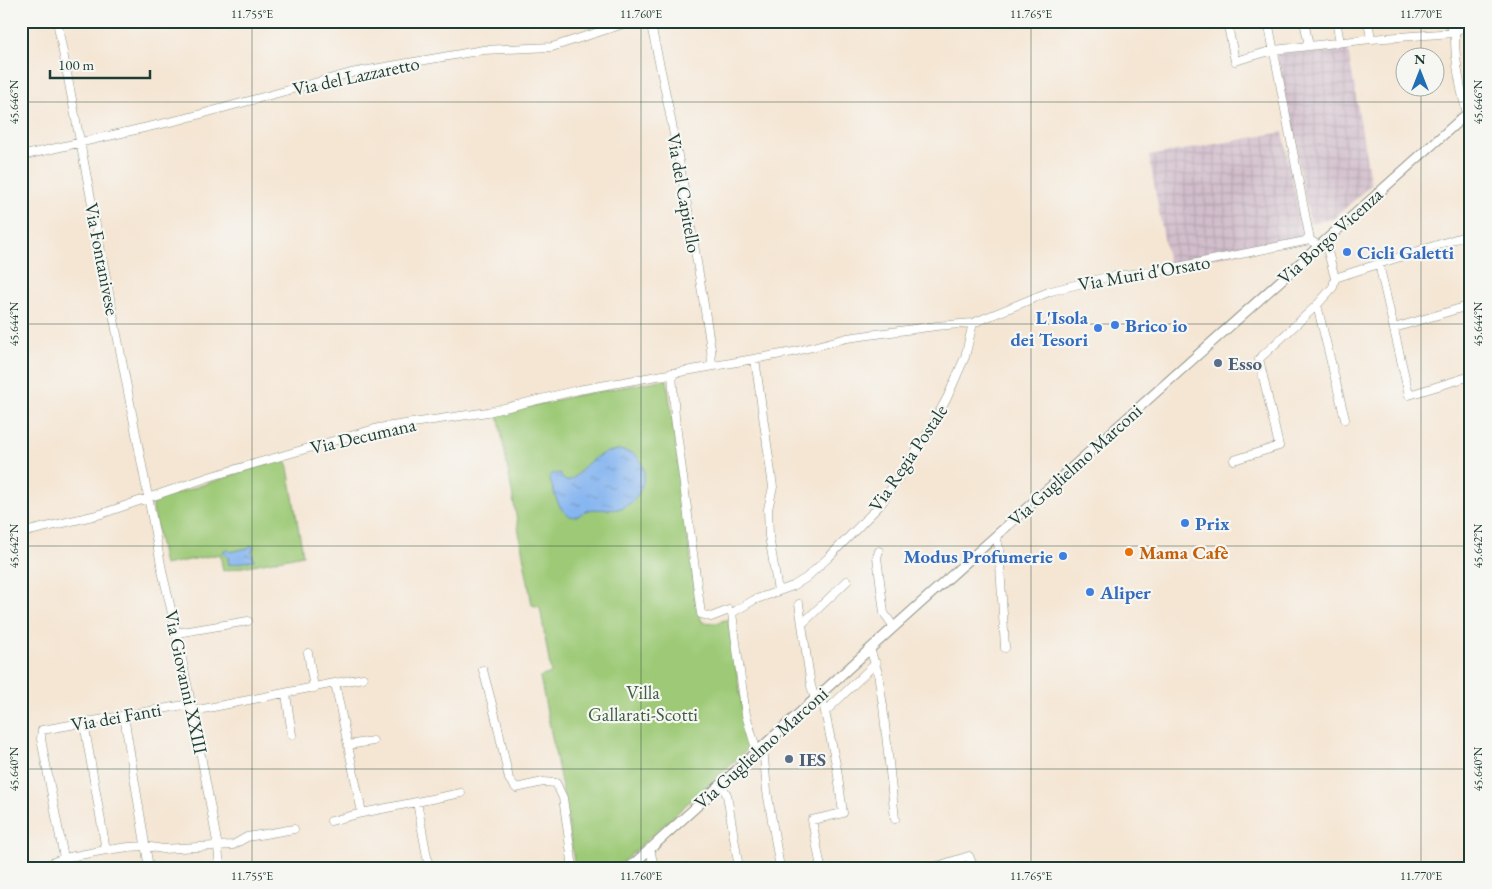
<svg xmlns="http://www.w3.org/2000/svg" width="1492" height="889" font-family="'EB Garamond',serif">
	<defs>
		<pattern id="industrial-grid" width="8" height="8" patternUnits="userSpaceOnUse" patternTransform="scale(1.25)"><rect width="8" height="8" fill="#d1bdcb"/><path d="M0 4h8M4 0v8" fill="none" stroke="#b3a3af"/></pattern>
		<pattern id="water-ripples" width="26" height="14" patternUnits="userSpaceOnUse" patternTransform="scale(1.25)"><rect width="26" height="14" fill="#86b5f0"/><path d="M2 4q2-2 4 0t4 0M15 11q2-2 4 0t4 0" fill="none" stroke="#6d94c3"/></pattern>
	</defs>
	<rect width="100%" height="100%" fill="#f6f6f2"/>
	<filter id="ink" filterUnits="userSpaceOnUse"><feTurbulence type="fractalNoise" baseFrequency=".02" numOctaves="2"/><feDisplacementMap in="SourceGraphic" scale="10" xChannelSelector="R" yChannelSelector="G"/><feConvolveMatrix kernelMatrix="1 2 1 2 8 2 1 2 1" color-interpolation-filters="sRGB"/></filter>
	<filter id="wash" filterUnits="userSpaceOnUse"><feTurbulence type="fractalNoise" baseFrequency=".0096" numOctaves="4" result="noise"/><feDisplacementMap in="SourceGraphic" scale="20" xChannelSelector="R" yChannelSelector="G"/><feGaussianBlur stdDeviation="1.12" result="paint"/><feColorMatrix in="noise" values="0 0 0 0 0 0 0 0 0 0 0 0 0 0 0 0 0 1.4 0 .05"/><feComposite in="paint" operator="in"/></filter>
	<g filter="url(#wash)">
		<rect width="100%" height="100%" fill="#f5e6d4"/>
		<!-- industrial -->
		<path fill="url(#industrial-grid)" d="M1347,44L1371,185L1333,219L1310,223L1276,53Z
			M1283,132L1303,235L1298,240L1169,267L1149,156Z"/>
		<!-- garden -->
		<path fill="#9eca77" stroke="#5e8456" d="M667,379L697,607L702,622L716,623L728,619L749,748L616,868H575L563,792L540,677L551,673L540,607L532,605L498,414L573,396Z
			M284,458L285,462H287L303,555L223,571L220,554L164,565L153,509V504L157,500Z"/>
		<!-- water -->
		<path fill="url(#water-ripples)" stroke="#527992" d="M620,450C624,451 628,452 632,453C654,464 643,499 624,507C612,512 601,508 589,510C582,512 576,520 568,515C557,508 554,491 550,480V476L552,474L560,473L562,478L566,481C576,479 580,470 587,464C597,455 607,451 620,450Z
			M251,545L254,547L252,551L254,560L229,565L228,557L223,553L224,550H229L230,552L248,548Z"/>
	</g>
	<g filter="url(#ink)">
		<g fill="none" stroke-linecap="round" stroke-linejoin="round">
			<defs>
				<path id="minor" d="M57,21L163,575C185,665 201,756 218,847L220,868
					M650,21C675,130 694,239 711,349L712,366
					M1227,21L1235,61L1274,50L1371,39L1454,33L1470,21
					M1268,21L1310,240
					M1304,21L1309,46
					M1336,21L1340,42
					M1368,21L1371,39
					M1449,21L1454,33
					M1456,21C1452,51 1461,97 1471,125
					M21,156L183,119L351,73L483,50L552,47L633,21
					M1325,241L1335,278L1471,234
					M1379,264L1409,395L1471,376
					M1317,305L1345,419
					M1394,328L1471,305
					M755,359L773,487L768,509L769,536L778,591
					M672,373L675,417L701,614L711,617L729,610L732,613L746,715L757,752
					M1234,460L1279,446L1259,359L1317,305L1333,287L1335,278
					M21,533L101,514L212,476L378,428L488,412L578,390L793,352L847,338L936,326L973,323L1051,291L1107,277L1158,271L1310,240L1319,246
					M996,536L999,548L1005,648
					M879,551L877,557L884,613L894,627
					M799,604L811,686L815,699
					M732,613L754,600L793,586L806,578L830,556L881,504L928,433L947,398L965,357L973,323
					M802,624L847,581
					M177,633L248,621
					M870,649L878,673L883,706L895,819
					M308,653L314,688
					M483,670L497,723L509,779L516,788L543,782L556,783L563,798L573,868
					M335,683L363,678
					M286,694L292,735
					M193,711L335,683L362,813L461,793
					M826,711L876,663
					M124,716L149,868
					M84,723L106,850
					M348,745L373,741
					M763,747L767,791L780,868
					M721,784L727,795L739,868
					M417,802L429,868
					M331,821L362,813
					M650,848L654,868
					M64,858L41,739L42,730L190,704
					M40,868L64,858L106,850L129,847L145,846L163,849L233,845L247,837L294,829
					M821,868L812,820L843,813L837,769L821,693
					M931,868L969,856L974,868"/>
				<path id="tertiary" d="M629,868L894,627L1471,110"/>
			</defs>
			<!-- minor casing -->
			<use href="#minor" stroke="#8a9284" stroke-width="9"/>
			<!-- tertiary casing -->
			<use href="#tertiary" stroke="#8a9284" stroke-width="11"/>
			<!-- minor -->
			<use href="#minor" stroke="#fff" stroke-width="8"/>
			<!-- tertiary -->
			<use href="#tertiary" stroke="#fff" stroke-width="9"/>
		</g>
	</g>
	<!-- ticks -->
	<path fill="none" stroke="#1f3d34" stroke-width="1" stroke-opacity="0.45" d="M252,21V868M641,21V868M1031,21V868M1421,21V58M1421,88V868M21,102H1471M21,324H1471M21,546H1471M21,769H1471"/>
	<!-- markers -->
	<g fill="#3f7fe0" stroke="#f6f6f2" stroke-width="2">
		<circle cx="1347" cy="252" r="5"/>
		<circle cx="1115" cy="325" r="5"/>
		<circle cx="1098" cy="328" r="5"/>
		<circle cx="1185" cy="523" r="5"/>
		<circle cx="1063" cy="556" r="5"/>
		<circle cx="1090" cy="592" r="5"/>
	</g>
	<g fill="#5c6f8a" stroke="#f6f6f2" stroke-width="2">
		<circle cx="1218" cy="363" r="5"/>
		<circle cx="789" cy="759" r="5"/>
	</g>
	<circle fill="#e8710a" stroke="#f6f6f2" stroke-width="2" cx="1129" cy="552" r="5"/>
	<g text-anchor="middle" dominant-baseline="central" stroke-width="4.5" stroke-linejoin="round" paint-order="stroke">
		<!-- street labels -->
		<g font-size="19" fill="#1f3d34" stroke="#f6f6f2">
			<text transform="translate(356 76) rotate(-12)">Via del Lazzaretto</text>
			<text transform="translate(684 193) rotate(80)">Via del Capitello</text>
			<text transform="translate(1330 236) rotate(-42)">Via Borgo Vicenza</text>
			<text transform="translate(102 259) rotate(79)">Via Fontanivese</text>
			<text transform="translate(1144 273) rotate(-10)">Via Muri d'Orsato</text>
			<text transform="translate(363 436) rotate(-13)">Via Decumana</text>
			<text transform="translate(908 458) rotate(-56)">Via Regia Postale</text>
			<text transform="translate(1075 465) rotate(-42)">Via Guglielmo Marconi</text>
			<text transform="translate(186 682) rotate(78)">Via Giovanni XXIII</text>
			<text transform="translate(116 717) rotate(-10)">Via dei Fanti</text>
			<text transform="translate(761 748) rotate(-42)">Via Guglielmo Marconi</text>
		</g>
		<!-- shop labels -->
		<g font-size="19" font-weight="bold" fill="#366cbe" stroke="#f6f6f2" text-anchor="start">
			<text x="1357" y="252">Cicli Galetti</text>
			<text x="1088" y="317" text-anchor="end">L'Isola<tspan x="1088" dy="22">dei Tesori</tspan></text>
			<text x="1125" y="325">Brico io</text>
			<text x="1195" y="523">Prix</text>
			<text x="1053" y="556" text-anchor="end">Modus Profumerie</text>
			<text x="1100" y="592">Aliper</text>
		</g>
		<!-- service labels -->
		<g font-size="19" font-weight="bold" fill="#4e5e75" stroke="#f6f6f2" text-anchor="start">
			<text x="1228" y="363">Esso</text>
			<text x="799" y="759">IES</text>
		</g>
		<!-- food labels -->
		<g font-size="19" font-weight="bold" fill="#c56008" stroke="#f6f6f2" text-anchor="start">
			<text x="1139" y="552">Mama Cafè</text>
		</g>
		<!-- park labels -->
		<g font-size="19" fill="#3f6045" stroke="#f6f6f2">
			<text x="643" y="692">Villa<tspan x="643" dy="22">Gallarati-Scotti</tspan></text>
		</g>
	</g>
	<!-- margin -->
	<rect width="1492" height="889" fill="none" stroke="#f6f6f2" stroke-width="55"/>
	<!-- north arrow -->
	<g transform="translate(1420 72)"><circle r="24" fill="#f6f6f2" stroke="#a0aca6"/>
	<path d="M0-4L9 19L0 12L-9 19Z" fill="#1f6fb2"/>
	<text y="-8" font-size="14" font-weight="bold" text-anchor="middle" fill="#1f3d34">N</text>
	</g>
	<!-- scale -->
	<path d="M50 70v8h100v-8" fill="none" stroke="#1f3d34" stroke-width="2.5"/>
	<text x="58" y="70" font-size="15" fill="#1f3d34" stroke="#f6f6f2" stroke-width="4" paint-order="stroke">100 m</text>
	<rect x="28" y="28" width="1436" height="834" fill="none" stroke="#1f3d34" stroke-width="2"/>
	<g font-size="12" text-anchor="middle" fill="#1f3d34">
		<text x="252" y="18">11.755°E</text>
		<text x="641" y="18">11.760°E</text>
		<text x="1031" y="18">11.765°E</text>
		<text x="1421" y="18">11.770°E</text>
		<text transform="translate(14 102) rotate(-90)" y="4">45.646°N</text>
		<text transform="translate(1478 102) rotate(-90)" y="4">45.646°N</text>
		<text transform="translate(14 324) rotate(-90)" y="4">45.644°N</text>
		<text transform="translate(1478 324) rotate(-90)" y="4">45.644°N</text>
		<text transform="translate(14 546) rotate(-90)" y="4">45.642°N</text>
		<text transform="translate(1478 546) rotate(-90)" y="4">45.642°N</text>
		<text transform="translate(14 769) rotate(-90)" y="4">45.640°N</text>
		<text transform="translate(1478 769) rotate(-90)" y="4">45.640°N</text>
		<text x="252" y="880">11.755°E</text>
		<text x="641" y="880">11.760°E</text>
		<text x="1031" y="880">11.765°E</text>
		<text x="1421" y="880">11.770°E</text>
	</g>
</svg>
